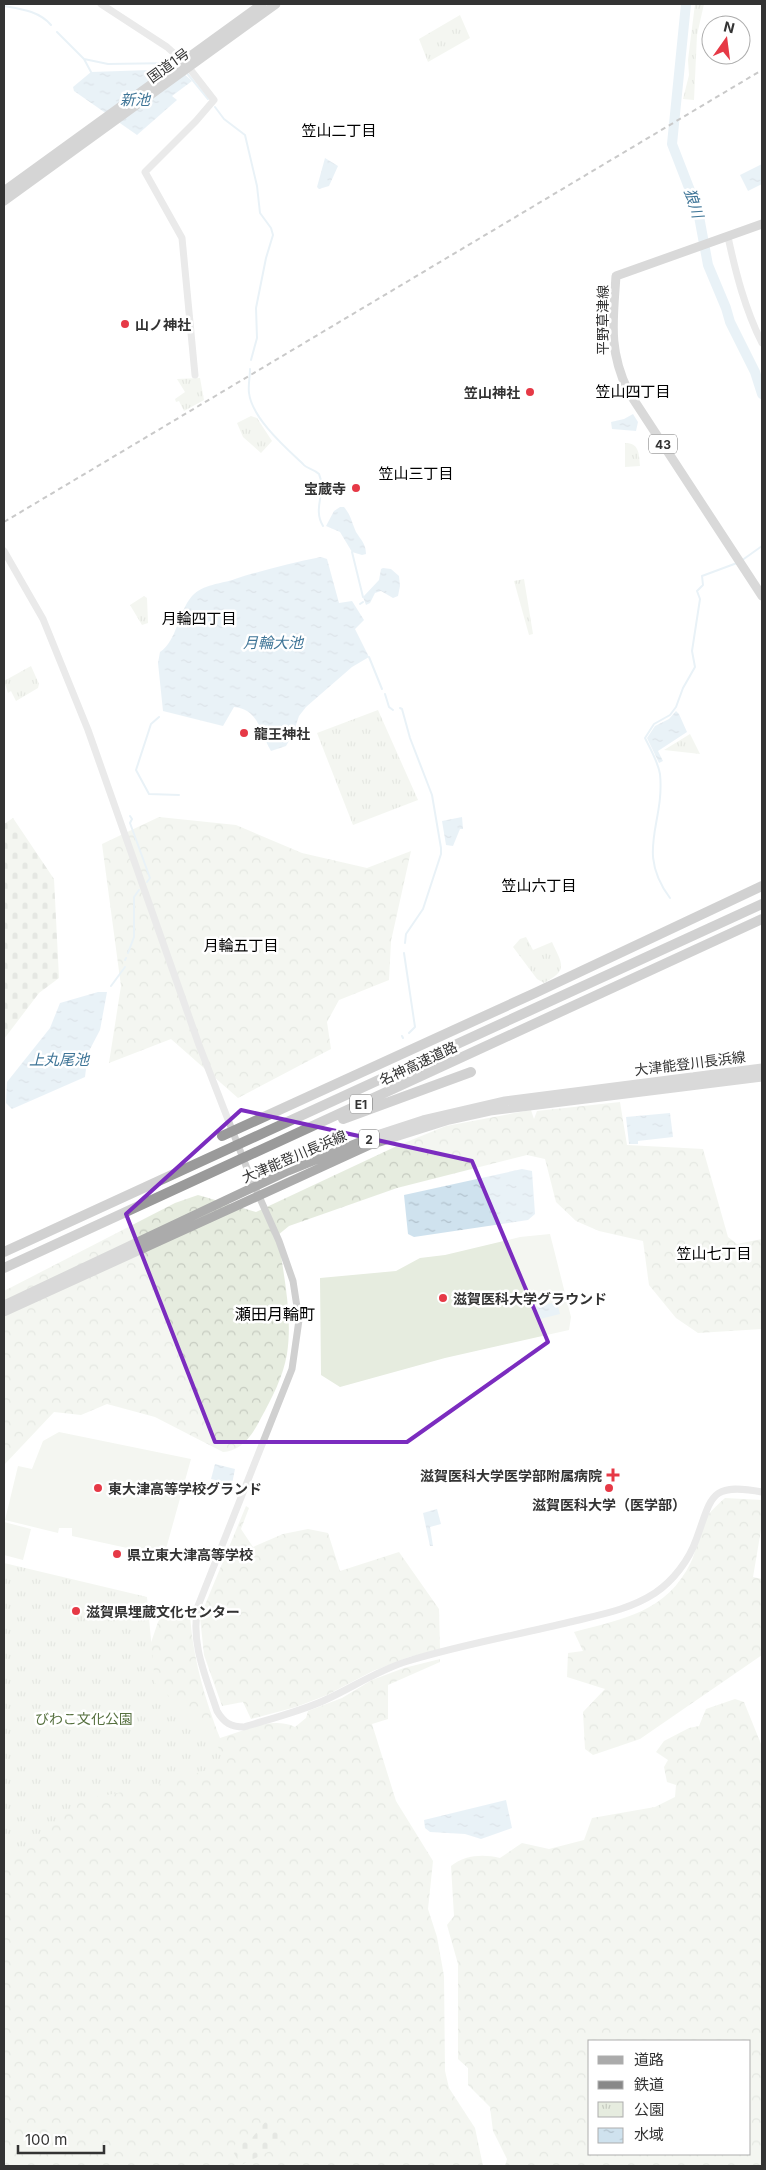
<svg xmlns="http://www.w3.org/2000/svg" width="766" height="2170" font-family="Inter,'Noto Sans JP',sans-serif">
	<defs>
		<pattern id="forest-crowns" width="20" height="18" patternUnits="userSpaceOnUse" patternTransform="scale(1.25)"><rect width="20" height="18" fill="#e6ecdf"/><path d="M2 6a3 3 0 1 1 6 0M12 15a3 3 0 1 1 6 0" fill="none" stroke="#c6cbc0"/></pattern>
		<pattern id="cemetery-stones" width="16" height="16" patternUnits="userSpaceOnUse" patternTransform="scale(1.25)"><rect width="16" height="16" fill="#e6ecdf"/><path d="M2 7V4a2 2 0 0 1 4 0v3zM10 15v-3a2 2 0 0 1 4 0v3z" fill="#c6cbc0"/></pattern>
		<pattern id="park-tufts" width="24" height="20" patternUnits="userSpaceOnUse" patternTransform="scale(1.25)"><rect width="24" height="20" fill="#e6ecdf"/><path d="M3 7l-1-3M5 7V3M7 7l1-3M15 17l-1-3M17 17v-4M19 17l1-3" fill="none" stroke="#c6cbc0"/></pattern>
		<pattern id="water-ripples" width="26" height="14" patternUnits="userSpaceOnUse" patternTransform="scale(1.25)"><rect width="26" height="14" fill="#cfe2ee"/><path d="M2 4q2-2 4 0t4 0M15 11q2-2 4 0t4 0" fill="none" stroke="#b2c2cd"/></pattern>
	</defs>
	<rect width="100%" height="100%" fill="#fff"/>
	<!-- forest -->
	<path fill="url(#forest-crowns)" fill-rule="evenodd" d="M159,817L236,825L302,853L367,868L411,851L391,941L389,980L339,1000L327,1022L331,1049L238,1098L171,1039L109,1063L121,986L102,844Z
		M620,1102L627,1145L703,1149L728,1237L737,1244L762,1239V1329L698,1333L676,1318L649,1285L643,1241L599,1231L576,1221L556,1202L545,1159L527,1155L397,1188L289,1226L278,1235C283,1273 293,1315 287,1354C283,1377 272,1398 261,1418C253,1434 242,1451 223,1452L155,1417L107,1404L81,1415L54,1412L4,1465V1291L175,1203L198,1195L256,1212L399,1145L446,1126L531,1110L534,1119L537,1111Z
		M725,1498L762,1500V1524L753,1577L762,1579V1655L640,1739L593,1755L585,1749L583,1712L605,1689L567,1677L568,1653L583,1651L574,1632C623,1619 667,1612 691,1562C698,1547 699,1528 708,1515C713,1509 719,1503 725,1498Z
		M246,1506L249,1508L241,1529L253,1547L283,1534L308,1529L328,1533L340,1571L399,1552L439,1609L440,1649L409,1657L373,1671L327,1695L296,1707L251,1719L243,1702L222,1706L204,1655L200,1617Z
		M166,1608L190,1613C192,1655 205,1699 220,1738C243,1731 272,1716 295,1727L306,1718L308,1711L342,1698L372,1680L404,1668L440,1659V1662L388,1685V1719L372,1724L396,1801L433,1861L428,1909L437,1937L444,1976L445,2071L449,2088L475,2128L483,2166H4V1652L141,1672L158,1622Z
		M735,1699L744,1702L761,1744H762V2166H505L507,2159L493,2131L490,2107L468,2085V2068L458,2059V1964L447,1925L454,1916L451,1866C465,1855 483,1854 500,1858L522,1843L549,1849L584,1840L592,1818L655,1807L675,1797L676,1785L667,1782L664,1767L668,1760L656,1752L664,1741L689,1728L699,1726L706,1709ZM750,2041V2154H590V2041Z"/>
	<!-- cemetery -->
	<path fill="url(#cemetery-stones)" d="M13,818L54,879L59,978L39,993L4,1039V824Z
		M266,2121L276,2125L282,2138L278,2147L241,2165L232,2150L239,2138L251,2139Z"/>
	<!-- park -->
	<path fill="url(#park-tufts)" d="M695,4H704L697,35L694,100L683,99L689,75L688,60Z
		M460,15L470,38L428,62L419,39Z
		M200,378L204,400L184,411L179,401L176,402L175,399L185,392L177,379Z
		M251,416L257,418L272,441L261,453L243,437L237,423Z
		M625,443C639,443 639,453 640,466L625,467Z
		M524,579L533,634L529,635L514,581Z
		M144,596L147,598L148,623L142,625L130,605Z
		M31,666L39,684L38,688L16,701L11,691L8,693L4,681Z
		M378,710L418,800L353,825L317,733Z
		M690,734L700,754L664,750Z
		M526,937L533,950L552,942C562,964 569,970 544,983L537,979L513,947L520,939Z
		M4,1563L147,1597L155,1683L214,1739L227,1764L155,1786L80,1800L16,1856L4,1853Z"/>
	<!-- pitch -->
	<path fill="#e6ecdf" d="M550,1234L571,1317L569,1330L445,1358L340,1387L321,1375L320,1278L396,1271L420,1258L445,1255L520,1237Z
		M59,1432L191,1459L164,1556L72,1536V1528H59L58,1533L5,1520L18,1466L32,1469L43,1441Z
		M4,1522L31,1529L23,1560L4,1555Z"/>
	<!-- water -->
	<path fill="url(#water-ripples)" d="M179,69L192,81L172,96L177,100L137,135L74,91L73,87L91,72Z
		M325,158L338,166L329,186L319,189L317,187Z
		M762,164V184L748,191L740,175Z
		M633,414L638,422L636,431L612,429L611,422L624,419Z
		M340,507H344C351,515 352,523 356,532C361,540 366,544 366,554L362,555L352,552L340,532L326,526L334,511Z
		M321,557L327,559L339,603L352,601L364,620L355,629L369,657L352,667L306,707L299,716L293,734L286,746L271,751C260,733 259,709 234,707L223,726L163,711L158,663L160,652C177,641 178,612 192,596C203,584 221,584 235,579C263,570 291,563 321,557Z
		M383,568L391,569L399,576L400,586L398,596L393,598L381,591L375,593L370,603L366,605L363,597L379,580L381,569Z
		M676,711L679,714L687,732L658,751L663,761L659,763L647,738L655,726L669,719Z
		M462,817L463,829H460L453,846L446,845L442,821Z
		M98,992H107L100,1030L88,1053L85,1077L12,1109L6,1103L7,1082L50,1028L60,1003Z
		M670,1113L673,1137L638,1141V1144H629L626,1117Z
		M522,1169L532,1171L535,1214L528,1220L414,1237L408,1234L404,1195Z
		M557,1302L560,1314L540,1319L536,1307Z
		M215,1464L235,1469L232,1484L211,1479Z
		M437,1509L441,1524L430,1527L433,1546H430L423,1513Z
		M506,1800L512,1828L481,1839L465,1834L430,1832L425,1828L424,1820Z"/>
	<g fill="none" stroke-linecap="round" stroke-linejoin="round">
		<!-- stream -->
		<path stroke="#cfe2ee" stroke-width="2" d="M4,6C21,9 39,11 51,25
			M57,32L84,59L91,72
			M84,59L108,64L174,63
			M186,72L208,99
			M215,107L224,119L245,135L257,186L260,213L271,228L273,235L266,258L256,308L257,338L251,360
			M250,369C250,377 248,385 249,393C252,418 285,447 303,464C307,469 314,469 319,474C327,492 312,508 323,526
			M352,552L363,597
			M741,561L762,546
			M360,604L363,602
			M369,657L382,689
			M385,694L389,707L393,710
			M400,708L402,709L410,738L432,795L441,848V854L423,909L406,934L405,943
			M159,717L151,724L136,770L149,794L179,795
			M130,816L132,819L130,823L150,878L147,882
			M670,898C635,851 665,824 660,774C658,762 651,750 645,738L654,724L670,715L676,707L683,688L695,667L692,651L700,599L697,591L703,585L702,576L737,563
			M128,953L134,937V897L139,890
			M404,953L415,1027L409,1033
			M125,960L126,958
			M111,986L125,967
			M402,1036L403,1038"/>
		<!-- river -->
		<path stroke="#cfe2ee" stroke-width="10" d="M686,4L672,144L698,211L708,265L726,308L730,322L755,372L762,394"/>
		<!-- tertiary -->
		<path stroke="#d0d0d0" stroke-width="7" d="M101,4L167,47L186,64L214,100L196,121L145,172L182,238L195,375
			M728,237C736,274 745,309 762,343
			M4,551L43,619L88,730L199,1045L250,1176L279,1241L293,1281L299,1320L292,1369L198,1606C190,1643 206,1677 217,1711C224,1723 231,1727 244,1727C270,1719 298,1712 323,1701C352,1688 378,1670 408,1661C460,1645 517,1635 570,1622C599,1615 629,1610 655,1593C673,1581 689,1560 696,1540C712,1497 709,1482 762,1492"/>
		<!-- primary -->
		<path stroke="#ababab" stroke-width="9" d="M762,224L616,276C613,321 608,349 628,391L762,596
			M4,1305L288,1171L377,1135L423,1120L505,1101L762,1068
			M4,1312L370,1145L449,1120L490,1111L762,1077"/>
		<!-- trunk -->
		<path stroke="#a2a2a2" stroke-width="9" d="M4,191L262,4
			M4,201L276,4"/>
		<!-- motorway -->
		<path stroke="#9a9a9a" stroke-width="10" d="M343,1119L471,1072
			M222,1136L535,993L762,886
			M4,1252L762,904
			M4,1268L762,919"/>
		<!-- rail -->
		<path stroke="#888" stroke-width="2" stroke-dasharray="5 4" stroke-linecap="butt" d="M4,522L762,70"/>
	</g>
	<!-- marked area -->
	<path d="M0 0H766V2170H0ZM241,1110L472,1161L548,1342L407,1442H215L126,1214Z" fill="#fff" fill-opacity=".55" fill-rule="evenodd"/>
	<path fill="none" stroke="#7b2cbf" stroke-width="4" stroke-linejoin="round" d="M241,1110L472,1161L548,1342L407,1442H215L126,1214Z"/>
	<!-- markers -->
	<g fill="#e63946" stroke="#fff" stroke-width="2">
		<circle cx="125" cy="324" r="5"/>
		<circle cx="530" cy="392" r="5"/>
		<circle cx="356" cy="488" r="5"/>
		<circle cx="244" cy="733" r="5"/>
		<circle cx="443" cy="1298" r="5"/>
		<path d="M610.5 1467.5h5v5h5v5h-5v5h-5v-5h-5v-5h5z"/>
		<circle cx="98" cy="1488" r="5"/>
		<circle cx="609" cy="1488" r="5"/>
		<circle cx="117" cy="1554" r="5"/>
		<circle cx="76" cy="1611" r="5"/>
	</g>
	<g text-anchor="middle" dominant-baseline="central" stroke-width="5" stroke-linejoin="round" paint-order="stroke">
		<!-- shield labels -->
		<g fill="#fff" stroke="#707070" stroke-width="1">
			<rect x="649" y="434.5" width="28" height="19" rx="4"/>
			<rect x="350" y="1094.5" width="22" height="19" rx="4"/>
			<rect x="359" y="1129.5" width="20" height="19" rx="4"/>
		</g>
		<g font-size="12" font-weight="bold" fill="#333">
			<text x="663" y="444">43</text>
			<text x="361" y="1104">E1</text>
			<text x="369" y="1139">2</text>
		</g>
		<!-- street labels -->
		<g font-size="14" fill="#333" stroke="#fff">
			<text transform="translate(168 65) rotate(-36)">国道1号</text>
			<text transform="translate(602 320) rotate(-90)">平野草津線</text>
			<text transform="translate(418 1063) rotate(-25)">名神高速道路</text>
			<text transform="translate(690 1063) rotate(-7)">大津能登川長浜線</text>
			<text transform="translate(294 1156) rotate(-23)">大津能登川長浜線</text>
		</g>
		<!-- poi labels -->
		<g font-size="14" font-weight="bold" fill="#333" stroke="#fff" text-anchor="start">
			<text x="135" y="324">山ノ神社</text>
			<text x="520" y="392" text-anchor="end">笠山神社</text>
			<text x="346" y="488" text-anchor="end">宝蔵寺</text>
			<text x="254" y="733">龍王神社</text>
			<text x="453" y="1298">滋賀医科大学グラウンド</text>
			<text x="602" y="1475" text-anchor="end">滋賀医科大学医学部附属病院</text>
			<text x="108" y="1488">東大津高等学校グランド</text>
			<text x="609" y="1504" text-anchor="middle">滋賀医科大学（医学部）</text>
			<text x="127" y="1554">県立東大津高等学校</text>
			<text x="86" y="1611">滋賀県埋蔵文化センター</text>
		</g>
		<!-- park labels -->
		<g font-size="14" fill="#56703f" stroke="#fff">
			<text x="84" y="1718">びわこ文化公園</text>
		</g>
		<!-- water labels -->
		<g font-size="15" font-style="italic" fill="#3f7597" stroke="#fff">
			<text x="135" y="99">新池</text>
			<text transform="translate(694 203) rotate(72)">狼川</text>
			<text x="273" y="642">月輪大池</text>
			<text x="59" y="1059">上丸尾池</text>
		</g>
		<!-- neighbourhood labels -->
		<g font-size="15" fill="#000" stroke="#fff">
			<text x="339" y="130">笠山二丁目</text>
			<text x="633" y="391">笠山四丁目</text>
			<text x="416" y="473">笠山三丁目</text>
			<text x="199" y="618">月輪四丁目</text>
			<text x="539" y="885">笠山六丁目</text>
			<text x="241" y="945">月輪五丁目</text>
			<text x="714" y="1253">笠山七丁目</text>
		</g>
		<!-- quarter labels -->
		<g font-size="16" fill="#000" stroke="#fff">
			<text x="275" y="1314">瀬田月輪町</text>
		</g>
	</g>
	<!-- border -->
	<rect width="766" height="2170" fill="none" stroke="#333333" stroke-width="10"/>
	<!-- legend -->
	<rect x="588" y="2040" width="162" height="115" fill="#ffffff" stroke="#adadad"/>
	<rect x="598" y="2056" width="25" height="8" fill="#ababab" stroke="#adadad"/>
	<text x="634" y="2065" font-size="15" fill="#333333">道路</text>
	<rect x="598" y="2081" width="25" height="8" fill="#888888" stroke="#adadad"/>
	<text x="634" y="2090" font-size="15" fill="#333333">鉄道</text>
	<rect x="598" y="2102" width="25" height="15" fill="url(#park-tufts)" stroke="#adadad"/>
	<text x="634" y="2115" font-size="15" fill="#333333">公園</text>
	<rect x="598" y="2128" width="25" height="15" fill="url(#water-ripples)" stroke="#adadad"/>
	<text x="634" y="2140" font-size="15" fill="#333333">水域</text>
	<!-- north arrow -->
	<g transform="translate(726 40) rotate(14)"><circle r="24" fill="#ffffff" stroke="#adadad"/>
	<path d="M0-4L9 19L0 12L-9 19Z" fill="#e63946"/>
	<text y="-8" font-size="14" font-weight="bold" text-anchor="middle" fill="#333333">N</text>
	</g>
	<!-- scale -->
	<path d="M18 2145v8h86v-8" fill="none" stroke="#333333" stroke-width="2.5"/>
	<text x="25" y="2145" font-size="15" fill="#333333" stroke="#ffffff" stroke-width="4" paint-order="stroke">100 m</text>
</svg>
